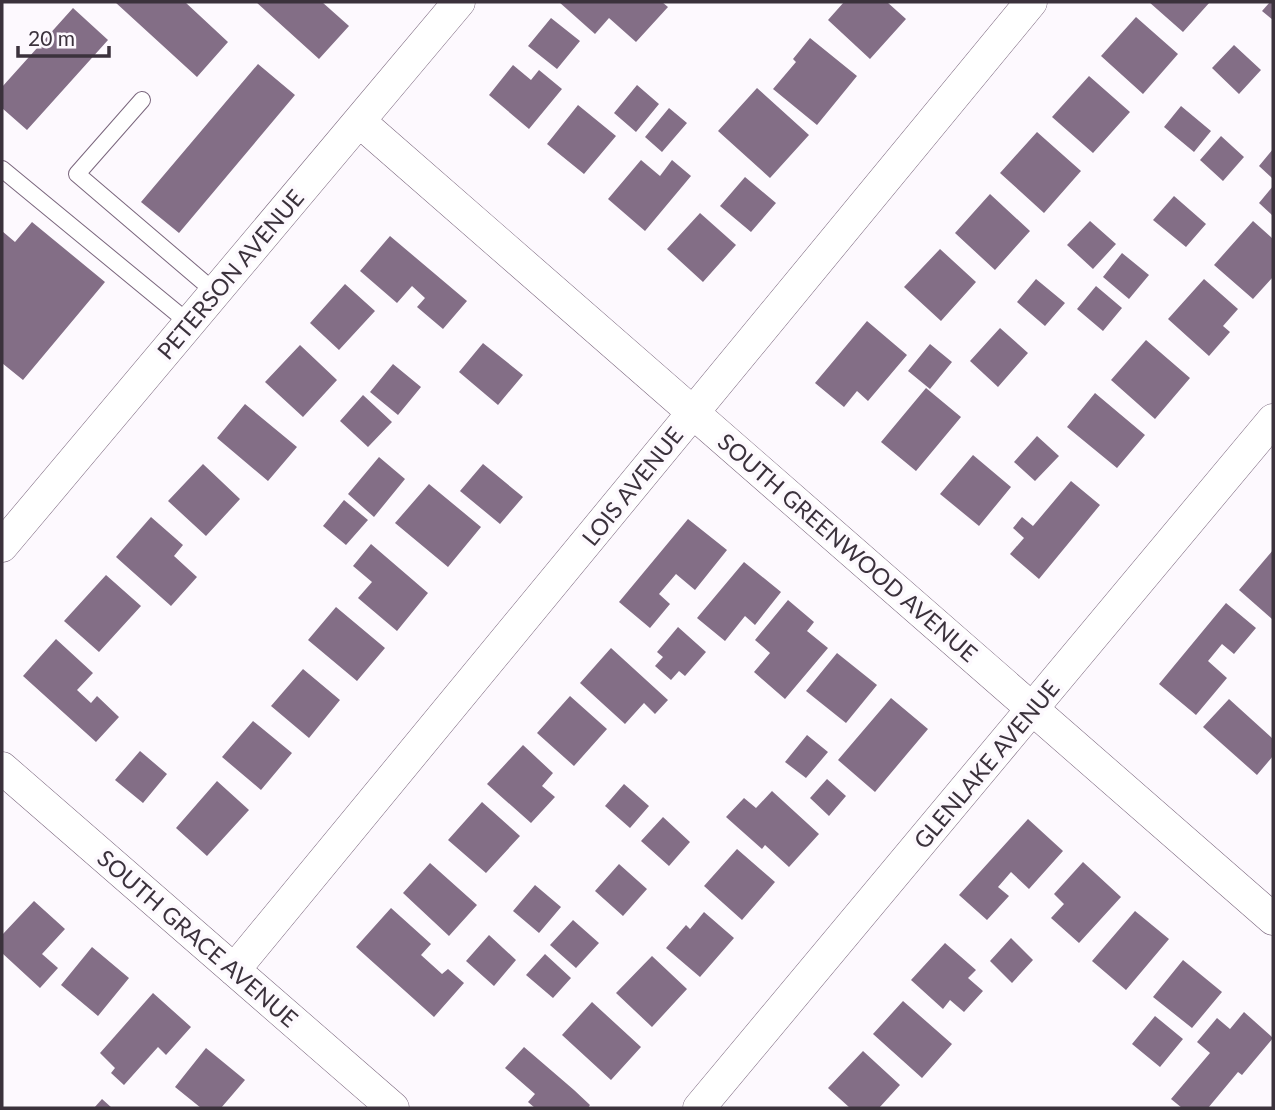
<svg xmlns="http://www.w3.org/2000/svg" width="1275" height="1110" font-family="Lato,sans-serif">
	<rect width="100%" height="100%" fill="#fdf9fe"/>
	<!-- building -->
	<path fill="#836e86" d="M115,2H185L228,42L197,77Z
		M256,2H322L349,26L319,59Z
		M559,2H662L668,7L636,42L609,18L595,34Z
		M844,2H887L906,19L870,59L828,20Z
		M1149,2H1210L1183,32Z
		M1270,2H1273V20L1262,11Z
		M73,8L108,40L27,130L2,108V87Z
		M1136,17L1178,54L1143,94L1101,56Z
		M551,18L580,41L557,69L528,46Z
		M810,38L857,76L817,125L773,89L796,62L793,59Z
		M1234,45L1261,70L1239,94L1212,68Z
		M258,64L295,95L179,233L141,202Z
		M513,65L531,80L539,70L562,89L529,129L489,95Z
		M1089,76L1130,112L1093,153L1052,117Z
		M637,85L659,104L636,132L614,113Z
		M757,88L809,135L770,178L718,131Z
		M578,105L616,136L584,174L547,144Z
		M1181,106L1211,131L1194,152L1164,127Z
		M669,108L687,123L662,152L645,137Z
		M1037,132L1081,171L1044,213L1000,173Z
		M1221,136L1244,157L1223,181L1200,160Z
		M1273,149V179L1259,166Z
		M641,160L660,176L672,160L691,176L645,231L608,199Z
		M745,177L776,203L751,232L720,206Z
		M1273,186V216L1259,203Z
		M990,194L1030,231L995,270L955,233Z
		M1174,196L1206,224L1186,247L1153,220Z
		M700,213L736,245L703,282L667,249Z
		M1090,221L1116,244L1093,269L1067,245Z
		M1253,221L1273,239V277L1253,299L1214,265Z
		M32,222L105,282L23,380L2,363V231L15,242Z
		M390,236L467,301L443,329L417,307L425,298L412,286L397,303L360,271Z
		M940,249L976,282L941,321L904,287Z
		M1122,253L1149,275L1129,299L1103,277Z
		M1036,279L1065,303L1045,326L1017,302Z
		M1204,279L1238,309L1223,326L1230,332L1209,356L1168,319Z
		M345,284L375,311L339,350L310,323Z
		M1096,286L1122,308L1103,331L1077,309Z
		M867,321L907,355L868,401L857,391L844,407L815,383Z
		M1000,328L1028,353L998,387L970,361Z
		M1146,340L1190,378L1155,419L1111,380Z
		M483,343L523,375L498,405L459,372Z
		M930,344L952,362L930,389L908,371Z
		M300,345L337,380L303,417L265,382Z
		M393,364L421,387L398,415L370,392Z
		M926,388L961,417L916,471L881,442Z
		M1095,393L1145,435L1117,468L1067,427Z
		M363,395L392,422L368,447L340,421Z
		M245,404L297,447L268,481L217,438Z
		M1037,436L1059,456L1035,481L1014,462Z
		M973,455L1011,487L979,526L940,494Z
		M379,457L405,479L374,517L348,494Z
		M203,464L240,499L206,536L168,501Z
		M483,464L523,497L500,524L460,491Z
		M1071,481L1100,505L1039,579L1010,554L1024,538L1013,528L1022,517L1033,526Z
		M429,484L481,527L448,567L395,523Z
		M344,500L368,520L346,545L323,526Z
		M151,517L183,545L174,556L197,577L171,606L116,557Z
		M688,519L727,550L695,590L676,574L659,594L670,604L650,628L619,602Z
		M371,544L428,593L397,631L358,598L372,582L353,566Z
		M1273,550V620L1239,590Z
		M744,562L781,592L755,625L745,616L725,641L697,618Z
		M106,575L141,606L99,652L64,621Z
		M788,600L814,622L807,631L828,648L785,699L754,672L770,653L755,640Z
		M1226,603L1256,628L1234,654L1222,644L1208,661L1227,678L1196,715L1159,684Z
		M336,607L385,648L357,681L308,640Z
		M678,627L706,652L685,676L679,671L671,680L655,666L663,657L657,652Z
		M56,639L93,673L77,690L91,703L97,696L119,717L96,742L23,676Z
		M611,648L668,700L655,714L644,703L625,724L580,683Z
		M837,653L877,685L846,723L806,691Z
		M303,669L340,700L309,738L271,706Z
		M570,696L607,729L574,766L537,733Z
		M891,698L928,729L875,792L838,760Z
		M1229,699L1273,739V756L1257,775L1203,727Z
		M253,721L292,753L261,790L222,757Z
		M807,735L828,752L806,778L785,762Z
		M523,745L553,773L542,786L555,797L531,823L487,784Z
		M140,751L167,774L143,803L115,780Z
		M827,779L846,796L829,816L810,798Z
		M217,781L249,810L207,856L176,828Z
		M624,784L649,806L630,828L605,806Z
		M772,791L819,834L789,867L765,845L762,849L726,817L744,798L756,808Z
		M482,802L520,836L486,873L448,840Z
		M663,817L690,842L669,866L641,841Z
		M1028,819L1063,851L1029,889L1011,872L998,887L1009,896L987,920L959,895Z
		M737,849L775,882L742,920L704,886Z
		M1083,862L1121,897L1079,943L1051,918L1064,904L1054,894Z
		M430,863L477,905L449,936L403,893Z
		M619,864L647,889L623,916L595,891Z
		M535,885L561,907L539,933L513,911Z
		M34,901L65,929L42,954L58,968L40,988L2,953V935Z
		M391,908L431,944L421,955L442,974L448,969L464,983L434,1017L356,947Z
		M1135,911L1169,939L1126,990L1092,961Z
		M704,912L734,938L700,977L666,948L686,925L690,929Z
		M573,920L599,943L576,968L550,945Z
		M489,935L516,960L494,986L466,961Z
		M1011,938L1033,960L1012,983L990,961Z
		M945,943L976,970L968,978L983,991L964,1012L950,1000L943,1009L911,980Z
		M92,947L129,978L98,1016L61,985Z
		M545,954L571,978L553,998L526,975Z
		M652,956L687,989L652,1027L616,993Z
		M1183,960L1222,992L1192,1028L1153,997Z
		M153,993L191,1027L166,1055L158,1047L124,1085L111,1073L115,1068L100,1053Z
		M903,1001L952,1044L922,1078L873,1034Z
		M592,1002L641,1047L611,1080L562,1035Z
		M1244,1012L1273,1038L1242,1075L1238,1072L1208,1108H1182L1171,1099L1210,1053L1197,1042L1217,1018L1230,1029Z
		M1155,1016L1183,1039L1160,1067L1132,1044Z
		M524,1047L574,1090L590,1105L588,1108H535L528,1102L535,1094L505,1068Z
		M206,1048L245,1080L221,1108H201L175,1087Z
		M863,1051L900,1085L879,1108H850L828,1088Z
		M102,1099L112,1108H94Z"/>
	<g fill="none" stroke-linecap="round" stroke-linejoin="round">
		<defs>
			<path id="service" d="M142,100L77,174L215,292
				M2,169L189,323"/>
			<path id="minor" d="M359,121L1273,919
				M2,546L459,2
				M2,768L393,1108
				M234,970L1031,2
				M699,1108L1273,420"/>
		</defs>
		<!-- service casing -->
		<use href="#service" stroke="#7a667d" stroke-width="18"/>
		<!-- minor casing -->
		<use href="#minor" stroke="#7a667d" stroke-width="33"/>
		<!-- service -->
		<use href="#service" stroke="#fff" stroke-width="16"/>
		<!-- minor -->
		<use href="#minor" stroke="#fff" stroke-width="32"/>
	</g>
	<g text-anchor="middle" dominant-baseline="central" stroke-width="7" stroke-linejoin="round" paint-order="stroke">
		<!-- street labels -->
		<g font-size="23" fill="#3b323c" stroke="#fdf9fe">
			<text transform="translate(230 274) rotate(-50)">PETERSON AVENUE</text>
			<text transform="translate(632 486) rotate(-51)">LOIS AVENUE</text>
			<text transform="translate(848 547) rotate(41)">SOUTH GREENWOOD AVENUE</text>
			<text transform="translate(986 764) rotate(-50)">GLENLAKE AVENUE</text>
			<text transform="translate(198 938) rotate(41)">SOUTH GRACE AVENUE</text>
		</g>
	</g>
	<!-- border -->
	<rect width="1275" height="1110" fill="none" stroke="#3b323c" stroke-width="7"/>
	<!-- scale -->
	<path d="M18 46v10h91v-10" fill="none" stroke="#3b323c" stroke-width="3.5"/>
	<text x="28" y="46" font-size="21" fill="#3b323c" stroke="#fdf9fe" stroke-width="5" paint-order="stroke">20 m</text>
</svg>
